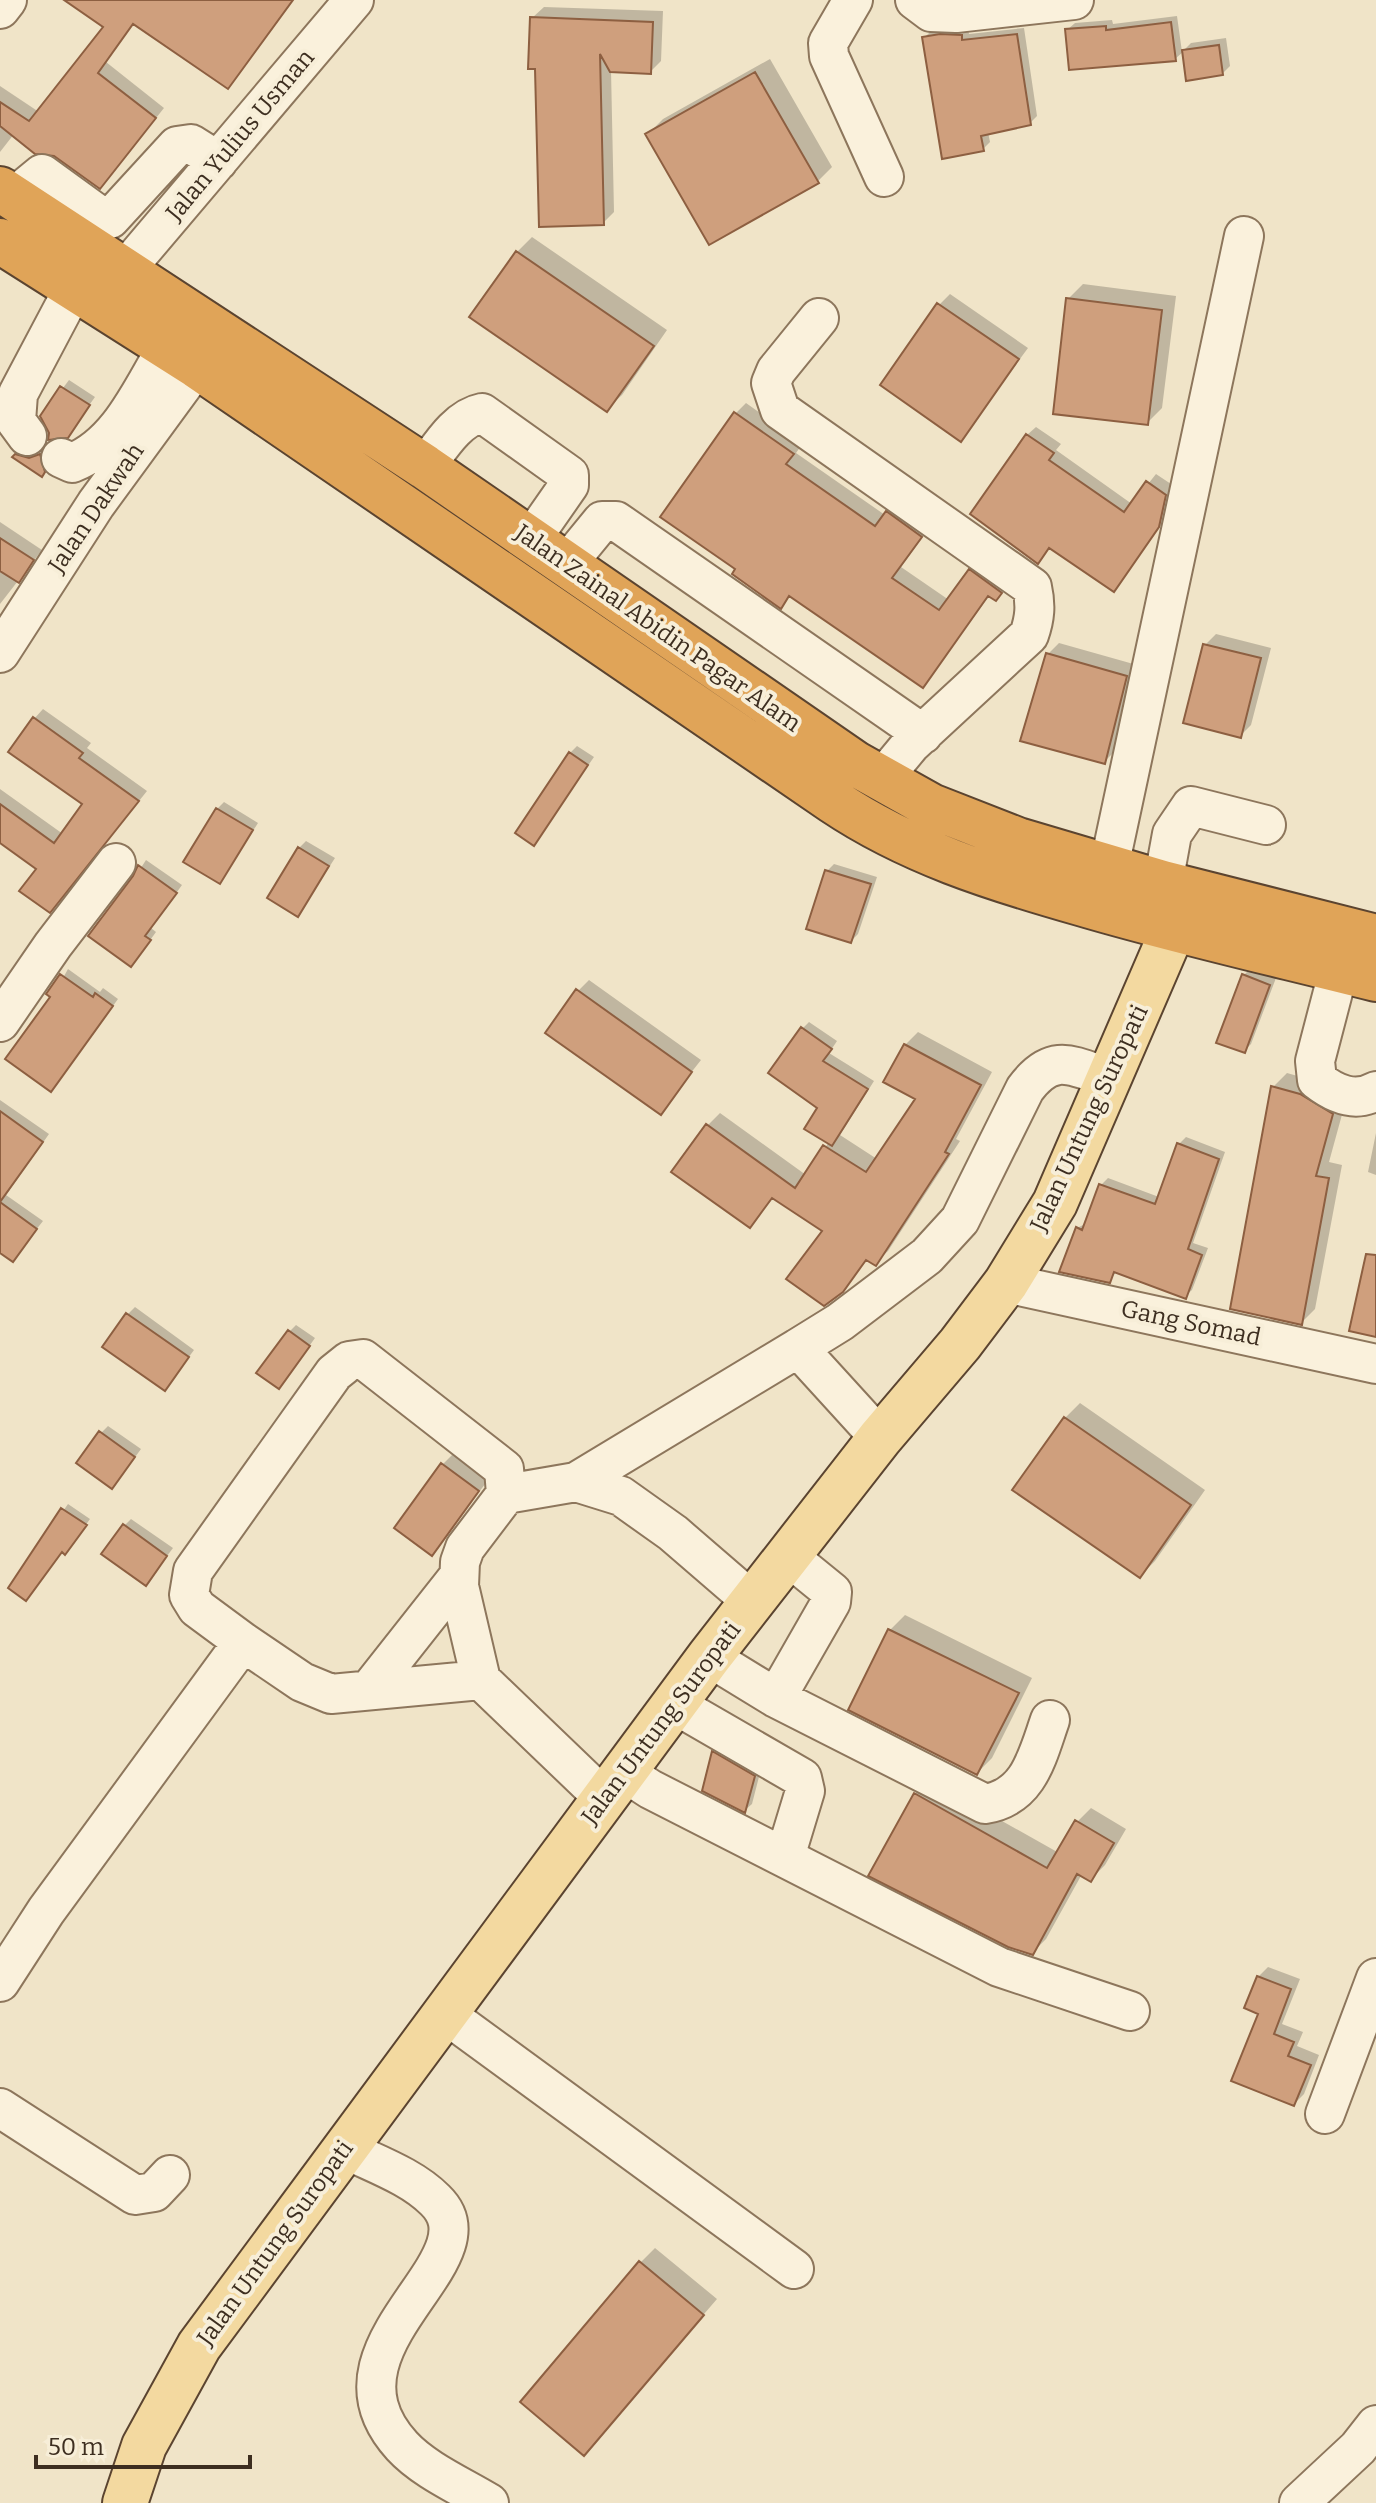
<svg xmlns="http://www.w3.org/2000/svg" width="1376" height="2503" font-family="Bitter,serif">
	<rect width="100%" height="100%" fill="#f0e4c8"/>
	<!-- shadow -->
	<path fill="#0003" d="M68,0H150L106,62L164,108L109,177L14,134L0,152V86L39,112L106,26Z
		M544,7L663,11L661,61L650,72L611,70L614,212L603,223L537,67L532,18Z
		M1177,16L1182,52L1191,43L1226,38L1230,66L1222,74L1184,51L1175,59L1067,30L1075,23L1112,20L1113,24Z
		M968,28L969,34L1024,28L1037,116L1030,123L988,132L990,142L983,149L924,38L931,31Z
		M770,59L832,167L818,181L648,134L663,119Z
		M532,237L667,330L622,395L607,409L517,252Z
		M1083,284L1176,296L1162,408L1147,423L1068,299Z
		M950,294L1028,348L961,439L939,305Z
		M69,380L95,397L67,436L51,432L42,416Z
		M746,403L803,443L796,453L885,515L898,502L931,525L901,567L949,600L981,560L1006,588L995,598L990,595L923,686L791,595L781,606L738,569L735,414Z
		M1036,427L1061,444L1056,450L1132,504L1156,474L1174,486L1167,517L1114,590L1051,546L1038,561L1027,435Z
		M24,448L37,452L47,448L49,468L42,475L15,457Z
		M0,522L42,550L0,604Z
		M1216,634L1271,648L1251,725L1240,736L1205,645Z
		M1059,643L1137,665L1115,751L1104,762L1048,654Z
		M43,709L91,743L87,748L147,791L59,901L39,868L0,841V789L63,834L85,804L34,719Z
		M577,746L594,757L534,843L570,753Z
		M224,802L258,823L220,882L217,809Z
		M306,841L335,858L298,915L299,848Z
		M146,860L182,885L151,928L156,932L138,957L135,877Z
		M834,864L877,877L858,934L851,941L827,871Z
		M1251,968L1276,978L1251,1044L1244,1051L1243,976Z
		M68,969L100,992L103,988L118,999L58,1082L53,996Z
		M589,980L701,1060L660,1112L578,991Z
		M809,1022L837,1041L829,1053L874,1081L840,1135L877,1159L917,1098L905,1045L918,1032L992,1072L956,1139L960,1141L888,1251L875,1263L868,1259L842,1290L825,1230L774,1197L750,1226L707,1126L720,1113L806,1175L829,1142L802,1029Z
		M1287,1073L1315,1081L1346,1100L1329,1162L1342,1165L1315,1309L1301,1323L1273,1087Z
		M0,1100L49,1134L6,1195L43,1221L13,1259L0,1251Z
		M1376,1133V1175L1368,1172Z
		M1186,1137L1225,1152L1193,1243L1208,1248L1192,1290L1185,1296L1117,1271L1109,1281L1077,1228L1087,1223L1101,1185L1108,1178L1159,1197L1179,1144Z
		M135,1307L194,1350L171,1381L128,1314Z
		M296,1325L315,1338L285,1380L289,1332Z
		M1080,1403L1205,1490L1155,1561L1140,1576L1065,1418Z
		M108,1426L141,1449L119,1479L101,1433Z
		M453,1454L489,1479L432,1553L442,1465Z
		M68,1504L90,1519L70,1547L10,1588Z
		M131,1519L173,1548L146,1584L124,1526Z
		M905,1615L1032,1678L992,1758L977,1773L890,1630Z
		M721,1746L761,1769L752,1804L745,1810L714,1752Z
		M929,1780L1059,1853L1077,1822L1091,1808L1126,1829L1105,1865L1091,1879L1082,1874L1046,1939L1032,1953L871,1875L915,1794Z
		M1268,1967L1300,1979L1282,2024L1303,2032L1297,2046L1319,2055L1304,2094L1294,2104L1261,2013L1258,1977Z
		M655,2248L717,2299L584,2453L640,2263Z"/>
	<!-- building -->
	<path fill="#cf9f7d" stroke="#8d5f41" stroke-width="2" d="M64,0H293L228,89L133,24L98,73L156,118L100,189L54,156L35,154L0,126V102L29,121L103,27Z
		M530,17L653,22L651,74L610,72L600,54L604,225L539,227L535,69H528Z
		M1171,22L1176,61L1069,70L1065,29L1106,26V30Z
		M940,34L962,35V40L1017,34L1031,125L981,136L984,151L942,159L922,37Z
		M1219,45L1223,75L1186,81L1182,50Z
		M755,72L819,183L709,245L645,134Z
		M516,251L654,346L607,412L469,317Z
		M1066,298L1162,310L1148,425L1053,414Z
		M937,303L1019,359L961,442L880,385Z
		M60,386L90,405L68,438L48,440L49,433L40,416Z
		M734,412L794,454L786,464L875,526L886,511L922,537L892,578L939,610L969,569L1002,593L996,601L988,596L923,688L789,596L781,609L732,574L735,569L660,517Z
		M1026,434L1054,453L1049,460L1124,512L1146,481L1166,495L1159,527L1114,592L1049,548L1038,564L970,514Z
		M15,454L29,458L40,454L45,472L42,477L12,457Z
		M0,538L34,560L19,583L0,571Z
		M1203,644L1261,658L1241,738L1183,723Z
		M1046,653L1127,676L1105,764L1020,741Z
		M33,717L83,753L79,758L139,801L50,913L19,891L36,869L0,843V804L54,843L82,804L8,752Z
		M569,752L588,765L534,846L515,833Z
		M216,808L253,830L220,884L183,862Z
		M298,847L329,866L298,917L267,898Z
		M138,865L177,893L145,936L151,940L131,967L88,936L133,876Z
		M825,870L871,884L851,943L806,929Z
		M60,974L93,997L95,993L113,1006L51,1092L5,1059L50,997L46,994Z
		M1242,974L1270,985L1245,1053L1216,1043Z
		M576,989L692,1072L661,1115L545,1033Z
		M801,1027L832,1049L823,1061L868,1089L832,1146L804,1129L817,1108L768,1073Z
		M904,1044L981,1085L945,1152L949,1154L876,1266L866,1260L843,1292L824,1306L786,1279L822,1231L772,1198L750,1228L671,1172L706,1124L795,1188L823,1145L866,1172L915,1099L883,1082Z
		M1271,1086L1300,1094L1333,1114L1316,1176L1329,1178L1302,1325L1230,1309Z
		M0,1111L43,1142L0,1202Z
		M1177,1143L1219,1159L1188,1249L1202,1255L1186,1299L1114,1272L1110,1283L1059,1272L1076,1227L1082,1230L1099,1184L1155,1204Z
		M0,1202L37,1229L13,1262L0,1253Z
		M1366,1254L1376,1255V1337L1349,1331Z
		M126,1313L189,1357L165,1391L102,1347Z
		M288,1330L310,1346L279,1389L256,1373Z
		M1064,1417L1191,1505L1140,1578L1012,1490Z
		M99,1431L135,1457L112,1489L76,1463Z
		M441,1463L479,1491L432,1556L394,1528Z
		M61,1508L87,1525L65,1555L62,1552L26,1601L8,1588Z
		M123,1524L167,1556L146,1586L101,1554Z
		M888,1629L1019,1693L977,1775L848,1710Z
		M712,1751L755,1776L745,1813L702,1791Z
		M914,1793L1047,1868L1075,1820L1114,1843L1091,1882L1077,1874L1033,1955L1008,1947L868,1876Z
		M1257,1976L1291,1989L1274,2034L1294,2042L1288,2056L1311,2065L1294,2106L1231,2081L1258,2014L1244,2008Z
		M639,2261L704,2315L584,2456L520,2402Z"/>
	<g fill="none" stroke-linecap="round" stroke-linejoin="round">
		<defs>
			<path id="minor" d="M853,0L828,43L829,56L884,177
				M915,0L931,12L956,13L970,0
				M0,9L7,0
				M956,13L1074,0
				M14,197L42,174L104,219H110L177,146L191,144L218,161
				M126,269L354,0
				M819,318L776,371L771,383L780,410L1032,587C1036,605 1035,618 1029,635L911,744L882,779
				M27,436L16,421L18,394L74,288
				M61,458L72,463C120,444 142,388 168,346
				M425,467C440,447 457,418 482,413L569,475V485L530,541
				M566,565L602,521H616L923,734
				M0,653L96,504L197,366
				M1109,867L1244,236
				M1163,883L1172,834L1191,806L1266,825
				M1339,969L1315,1061L1317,1080C1335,1094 1355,1103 1376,1091
				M0,1022L53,945L116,863
				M1006,1283L1376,1364
				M880,1438L798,1348L840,1322L927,1256L960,1220L1025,1089C1053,1051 1073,1066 1111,1079
				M576,1482L621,1496L673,1533L753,1602
				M506,1494L576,1482L798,1348
				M709,1657L776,1698L985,1804C1029,1797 1037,1757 1050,1720
				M481,1680L331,1694L302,1682L243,1642L197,1608L189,1595L193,1571L334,1373L349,1361L363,1359L504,1469L506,1494L465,1548L460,1562L459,1586L481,1680L604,1798
				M369,1690L459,1576
				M776,1698L831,1602L832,1592L789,1557
				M674,1704L802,1778L805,1791L785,1857
				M624,1772L650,1789L999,1967L1130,2011
				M0,1982L46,1911L243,1642
				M444,2013L794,2269
				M0,2108L135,2195L154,2192L170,2175
				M1325,2114L1376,1978
				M345,2149C375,2164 411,2176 435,2200C499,2262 310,2345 402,2446C424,2470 461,2486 489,2503
				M1299,2503L1358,2448L1376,2425"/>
			<path id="major" d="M125,2503L144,2446L199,2346L709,1657L880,1438L960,1344L1006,1283L1055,1203L1173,930"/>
			<path id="highway" d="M0,189L425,467L856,764L931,806L1018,840L1163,883L1376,937
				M0,241L197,366L833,801C909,852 992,878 1080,903C1178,932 1277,954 1376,979"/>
		</defs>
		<!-- minor casing -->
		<use href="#minor" stroke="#8d765c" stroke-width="42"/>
		<!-- major casing -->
		<use href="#major" stroke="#5b4430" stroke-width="48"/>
		<!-- highway casing -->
		<use href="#highway" stroke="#5b4430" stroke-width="48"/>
		<!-- minor -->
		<use href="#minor" stroke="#faf1dc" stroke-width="38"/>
		<!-- major -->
		<use href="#major" stroke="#f3d9a0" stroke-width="44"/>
		<!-- highway -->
		<use href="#highway" stroke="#e0a458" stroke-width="44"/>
	</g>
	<g text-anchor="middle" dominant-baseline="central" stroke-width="8" stroke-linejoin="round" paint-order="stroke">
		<!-- street labels -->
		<g font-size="24" fill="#3d2e20" stroke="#f7eed8">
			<text transform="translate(240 135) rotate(-50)">Jalan Yulius Usman</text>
			<text transform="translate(96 508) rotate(-56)">Jalan Dakwah</text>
			<text transform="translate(658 628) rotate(35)">Jalan Zainal Abidin Pagar Alam</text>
			<text transform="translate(1089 1118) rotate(-65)">Jalan Untung Suropati</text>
			<text transform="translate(1191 1323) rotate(12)">Gang Somad</text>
			<text transform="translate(661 1723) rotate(-53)">Jalan Untung Suropati</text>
			<text transform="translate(275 2243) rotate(-54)">Jalan Untung Suropati</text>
		</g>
	</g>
	<!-- scale -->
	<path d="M36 2455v12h214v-12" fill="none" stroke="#3d2e20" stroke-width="4"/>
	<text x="48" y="2455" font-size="24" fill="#3d2e20" stroke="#f7eed8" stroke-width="6" paint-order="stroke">50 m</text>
</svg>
